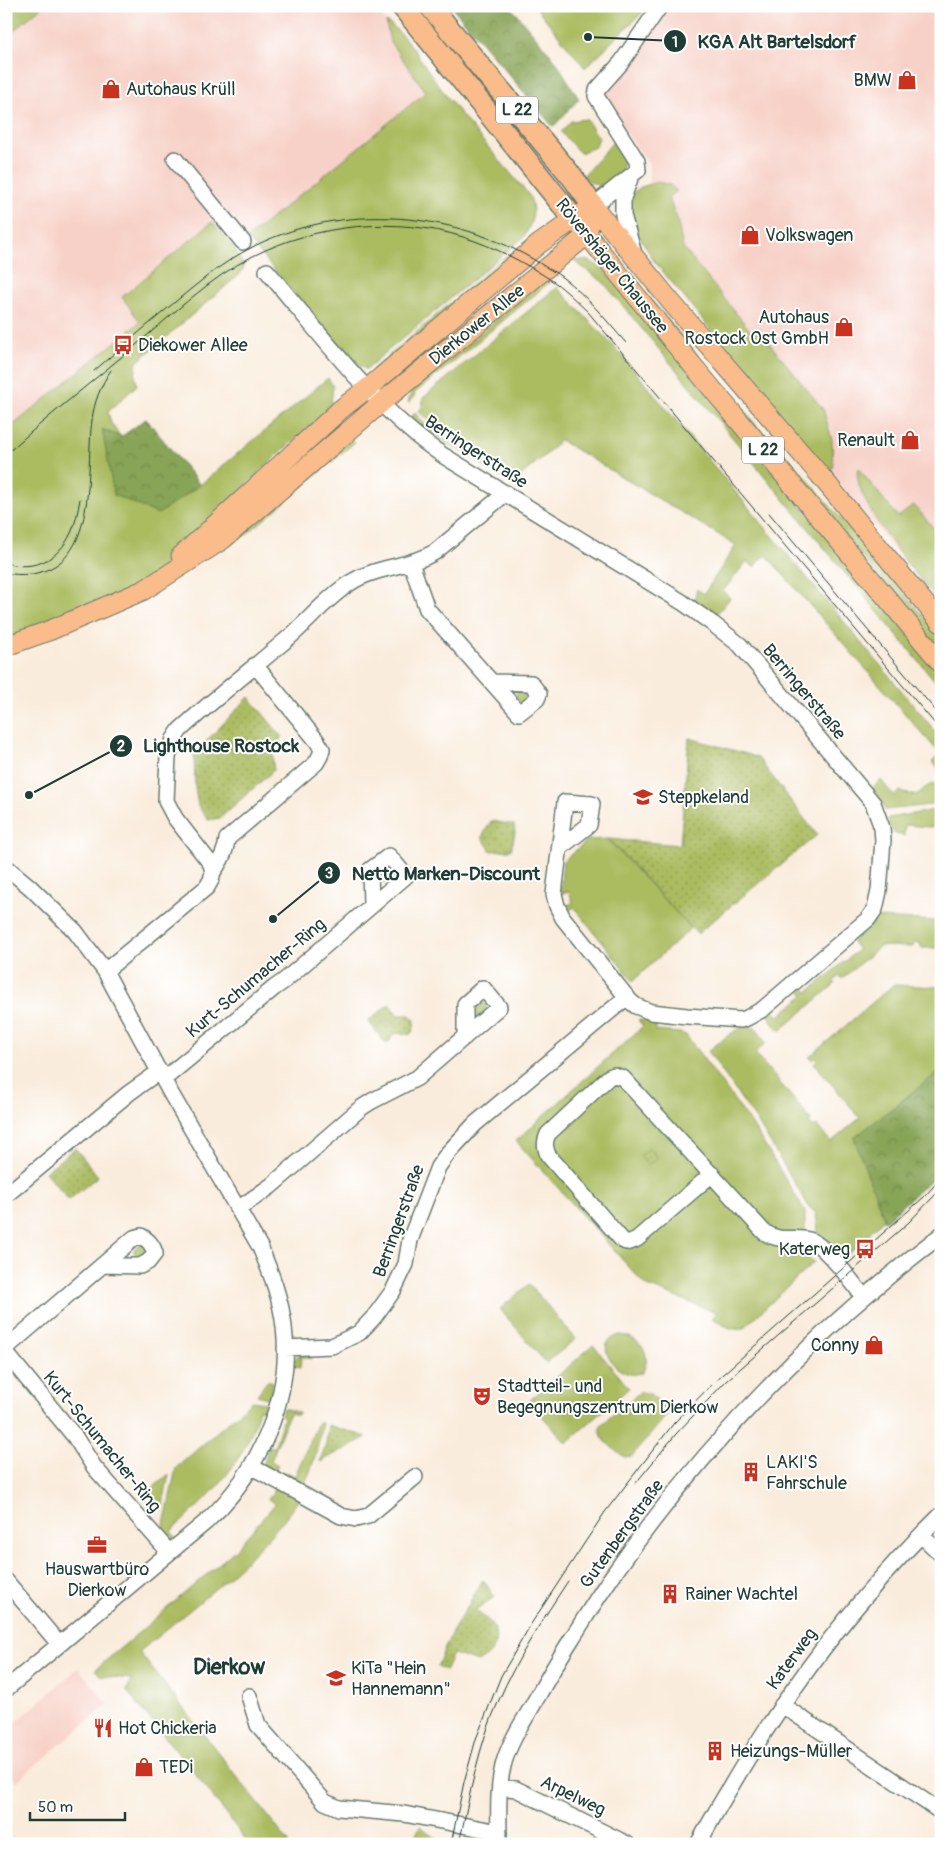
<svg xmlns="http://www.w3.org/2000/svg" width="947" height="1850" font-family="Pangolin,sans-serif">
	<defs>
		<pattern id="forest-crowns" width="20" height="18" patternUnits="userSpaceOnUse" patternTransform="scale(1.25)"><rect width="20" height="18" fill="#88a456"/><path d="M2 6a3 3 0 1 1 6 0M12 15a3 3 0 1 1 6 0" fill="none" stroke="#6f8748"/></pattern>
		<pattern id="park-dots" width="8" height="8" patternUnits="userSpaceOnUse" patternTransform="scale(1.25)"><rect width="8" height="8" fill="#abbc60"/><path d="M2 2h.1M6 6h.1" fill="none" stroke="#8b9a50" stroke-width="1.8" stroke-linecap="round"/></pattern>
	</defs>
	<rect width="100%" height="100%" fill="#fff"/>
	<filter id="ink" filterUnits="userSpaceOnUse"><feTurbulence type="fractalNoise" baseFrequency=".02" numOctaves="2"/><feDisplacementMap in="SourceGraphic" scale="10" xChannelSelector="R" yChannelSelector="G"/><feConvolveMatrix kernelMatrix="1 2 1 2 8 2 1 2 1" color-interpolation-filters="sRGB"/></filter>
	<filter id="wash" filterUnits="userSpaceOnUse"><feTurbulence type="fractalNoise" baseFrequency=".0096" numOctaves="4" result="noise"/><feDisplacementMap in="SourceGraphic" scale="20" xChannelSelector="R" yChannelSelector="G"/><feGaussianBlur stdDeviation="1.12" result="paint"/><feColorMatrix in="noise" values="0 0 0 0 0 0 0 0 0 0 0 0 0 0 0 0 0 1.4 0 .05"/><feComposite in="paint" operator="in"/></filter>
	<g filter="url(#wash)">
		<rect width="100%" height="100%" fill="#f9ecdc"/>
		<!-- built -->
		<path fill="#f7d1c7" d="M43,6H373L386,22L390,42L427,92L234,248L212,222L122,296L141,322L12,426L6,418V37Z
			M669,6H941V606L654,261L634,192L649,184V164L614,115L605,99L606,88L657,17Z
			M78,1668L108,1704L16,1782L6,1771V1731Z"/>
		<!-- green -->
		<path fill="#abbc60" stroke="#657c4a" d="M6,6H43L6,37Z
			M535,6H649L585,68Z
			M386,22C404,30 425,67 437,83C465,122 498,158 529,195C536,211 533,222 524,237L366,369L354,364L247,238L426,92L390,42Z
			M586,119L599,138L595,147L580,153L561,132L571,121Z
			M614,141C640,171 606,201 583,176Z
			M657,182L670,185L677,191L668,197L677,218L683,248L753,334L760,328L761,333L823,409L832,440L833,465L830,474L654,261L627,215L629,199L634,192L641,187Z
			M212,222L234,248L244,267L240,274L137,362L135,376L137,385L108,412L111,423L121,437L146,419L200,485L328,378L333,386L331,404L326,408L328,410L272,460L197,532L201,538L146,583L6,646V418L12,426L140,322L122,297Z
			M506,256L510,259L380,368L372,370Z
			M615,257L758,427L804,475L941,637V652Z
			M581,260L590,261L603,269L941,673V688L603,282L574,261Z
			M545,279L550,282L415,393L414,398L408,403L411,392L414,388Z
			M557,287L618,351L941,738V771L932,762L940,754L766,555L754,567L747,561L723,591L730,598L715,616L694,601L697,589L704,594L736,545L560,440L549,452L519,477L444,433L418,411L422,408L423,398Z
			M415,413C433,437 482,459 509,475L506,480L441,440L414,421L411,417Z
			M352,439L355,442L247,534L224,548Z
			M858,468L898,517L914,505L941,537V604C921,581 849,497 858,468Z
			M524,687L532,697L522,705L514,695Z
			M881,780L894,796L900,791C922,801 917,789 933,784L940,789V797L930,805L885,810L882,802L872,788Z
			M941,809V828L905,825L904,836L895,834L889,825L888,818Z
			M607,839L691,928L633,981L574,907L566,913L564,906L573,903L569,891L560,894L563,861L588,840Z
			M384,866L393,877L384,884L375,874Z
			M877,918L941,921V948H921V944L914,943L913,947L880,946L842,979L839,976L833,981L835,984L780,1031L773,1024L768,1013L772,1009L779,1016L804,995L798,987L801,985L808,992L858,950L852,942Z
			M893,985L941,987V1171L885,1221L883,1220L869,1233L870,1235L846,1256L842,1257L818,1232L816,1213L809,1207L760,1126L708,1051C718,1044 742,1021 753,1027C759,1030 762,1038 766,1043L755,1053L811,1120L809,1122L814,1128L817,1126L831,1142L860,1118L814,1063L817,1060L815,1058L812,1060L809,1057Z
			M481,1000L486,1005V1010L472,1022V1008Z
			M638,1020L656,1021V1031L680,1033L686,1035L751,1123L805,1211V1233L797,1244L814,1262L744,1328C733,1333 721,1323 712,1318L717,1313L645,1285L516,1141L643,1026Z
			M142,1243L150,1252L140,1260L133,1251Z
			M529,1284L576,1339L546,1363L500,1309Z
			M619,1335C639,1336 654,1354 642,1373C639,1373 634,1375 630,1374C612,1371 593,1342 619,1335Z
			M593,1345L629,1388L566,1443L529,1401Z
			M310,1352L311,1359L301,1357L300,1368L290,1366C295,1356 299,1354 310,1352Z
			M268,1380L273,1382L271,1394L273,1400L257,1395Z
			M640,1392L650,1394L667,1408L668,1414L632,1456L624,1457C614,1448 596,1439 601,1425Z
			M252,1401L271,1404L267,1411L259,1409C248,1460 209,1498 171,1531L176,1538L170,1544L162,1534L176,1468Z
			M283,1408L299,1413L298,1415L290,1413L289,1414L271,1461L278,1465L276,1469L272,1470L263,1466L269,1446L274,1448L284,1417L281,1415Z
			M318,1422L322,1423C318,1448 313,1469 301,1491L281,1479L286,1472L295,1476Z
			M169,1474L162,1510L147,1493Z
			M279,1482L302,1495C261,1557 196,1604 139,1652L290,1844H249L200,1780L127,1691L131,1679L101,1676L95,1670L235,1550L275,1504L268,1499Z
			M420,1826L444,1844H412Z
			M469,1835L487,1839V1844H469Z"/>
		<!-- forest -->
		<path fill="url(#forest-crowns)" stroke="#547045" d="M451,6H510L556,61L579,99L553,127Z
			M146,419L200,485L158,514L114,495L102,429L121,437Z
			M941,1070V1171L885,1221L854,1138Z"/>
		<!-- park -->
		<path fill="url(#park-dots)" stroke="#657c4a" d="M249,697L282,737C273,747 271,757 274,770L220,818L208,820L198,806L195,788L194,754Z
			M689,738L747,754L758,758L817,835L697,934L608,839L680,845Z
			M491,821L514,825L515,833L511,850L491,851L482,837Z
			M389,1004L398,1015H410L415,1020C413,1043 406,1031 393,1034L390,1041L386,1044L368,1021Z
			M75,1148L98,1176L69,1200L45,1172Z
			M650,1148L657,1158L648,1165L640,1156Z
			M328,1425L367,1437L320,1462L326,1443Z
			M483,1580L495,1597L475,1610L490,1622L495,1629L496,1641L491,1653L478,1662L453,1654L446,1670L437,1667L451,1634Z"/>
	</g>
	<g filter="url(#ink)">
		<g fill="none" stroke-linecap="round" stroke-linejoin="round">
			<defs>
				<path id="minor" d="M175,159L243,242
					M631,176L623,198V215L634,254
					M593,206L638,170L637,161L596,96L597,90L621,63L660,6
					M267,271C320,333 376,411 444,456L682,602L713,624L740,645L873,803L882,828L883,840L879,891L875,909L868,919L763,1009L747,1018L741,1020L687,1016L651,1012L636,1006L630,1001L563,918L557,906L554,894L565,802L592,804L589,825L561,847
					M411,563L427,609L519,713L537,699L539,694L531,683L493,682
					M6,867L30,887L75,931L105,971L170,1092L260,1247C271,1273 281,1299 284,1327C293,1397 258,1474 207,1521L6,1689
					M213,872C220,862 226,852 227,839L316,763L320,756L322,749L317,741L255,665
					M105,971L207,887L211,880L213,872L211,864L175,818L166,801L168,757L174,739L180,730C216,697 256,666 293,634C312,617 329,596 350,583C376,566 408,568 435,552L506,493
					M164,1079L274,988L284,981L406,876L389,856L370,870L371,904
					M712,1174L637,1239C631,1242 628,1244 622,1240L548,1155C545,1147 544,1143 548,1134L609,1077L614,1075L623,1078L764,1232C784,1244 791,1235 809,1240C824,1244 853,1283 863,1296
					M6,1195L129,1093L160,1071
					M238,1209L271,1186L361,1108L372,1101L417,1078L499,1007L483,988L465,1004V1037
					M6,1348L134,1238L141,1236C149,1241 152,1244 155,1253L148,1262L140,1266L103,1265
					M285,1348L332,1346L359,1333L374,1317L393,1291L406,1264L410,1240L438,1167L448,1153L475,1124L627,997
					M6,1353L75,1437L94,1467L169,1552
					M252,1467L341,1516L356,1519L368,1516L415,1477
					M921,1535L941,1554
					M6,1581L59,1644
					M249,1696L258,1725L325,1802L339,1808L404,1814L499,1832
					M782,1705L941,1812
					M500,1787L516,1789L627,1844
					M499,1844C499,1819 497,1790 503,1766C508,1746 519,1728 530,1710C543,1687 556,1663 571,1640C585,1618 598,1596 613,1575C704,1445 814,1331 941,1235
					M698,1844C765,1721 841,1613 941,1515"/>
				<path id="major" d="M593,206L671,302L819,474L941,623
					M580,226L684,355L941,663
					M181,556L341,409L368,388L539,244L586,211
					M6,646L51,630L144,590L222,540L381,403L587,235L593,206"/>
				<path id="highway" d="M402,6L574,219
					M430,6L573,178L593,206"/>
			</defs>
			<!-- minor casing -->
			<use href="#minor" stroke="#6b7a6f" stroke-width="18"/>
			<!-- major casing -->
			<use href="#major" stroke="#6b7a6f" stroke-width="21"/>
			<!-- highway casing -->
			<use href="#highway" stroke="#6b7a6f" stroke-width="24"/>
			<!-- minor -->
			<use href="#minor" stroke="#fff" stroke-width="15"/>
			<!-- major -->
			<use href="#major" stroke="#f9bc8a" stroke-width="19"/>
			<!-- highway -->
			<use href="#highway" stroke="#f9bc8a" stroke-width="21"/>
			<!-- tram -->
			<path stroke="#1f3d34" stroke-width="1" d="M94,371C119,349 144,328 169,307C191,289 213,270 238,255C330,200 451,208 541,264C548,269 556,272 563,278C587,296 606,320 626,343
				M6,454C48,416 93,381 136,345C173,314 210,278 253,256C316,224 396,216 463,237C495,247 526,263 554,282C566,290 577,302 588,312L941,731
				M769,513L941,717
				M6,563C34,572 59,559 71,533C76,523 78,510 80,499
				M6,573C22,576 37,575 51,568C97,545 86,464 92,420C94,402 101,385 111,370
				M635,1484L676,1434L726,1381L908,1223L941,1189
				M451,1844L464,1782L476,1739L501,1676L531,1624L605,1512L674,1423L715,1381L924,1197L941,1178
				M459,1844C470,1795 478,1746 499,1700C517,1658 543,1619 568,1581"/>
		</g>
	</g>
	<!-- icons -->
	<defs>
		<symbol id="shop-bare" viewBox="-9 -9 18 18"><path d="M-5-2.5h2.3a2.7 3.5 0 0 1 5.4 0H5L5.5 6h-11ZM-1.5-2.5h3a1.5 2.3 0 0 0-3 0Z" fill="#c8321e" stroke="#fff" stroke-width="2.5" paint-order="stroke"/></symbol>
		<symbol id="bus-bare" viewBox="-9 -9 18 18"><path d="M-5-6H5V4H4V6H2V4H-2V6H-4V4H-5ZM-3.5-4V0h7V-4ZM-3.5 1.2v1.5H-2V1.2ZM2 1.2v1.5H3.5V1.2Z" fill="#c8321e" stroke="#fff" stroke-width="2.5" paint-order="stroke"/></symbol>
		<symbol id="school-bare" viewBox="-9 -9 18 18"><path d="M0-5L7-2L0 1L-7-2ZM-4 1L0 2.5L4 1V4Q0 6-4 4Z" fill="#c8321e" stroke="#fff" stroke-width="2.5" paint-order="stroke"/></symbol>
		<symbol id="theatre-bare" viewBox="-9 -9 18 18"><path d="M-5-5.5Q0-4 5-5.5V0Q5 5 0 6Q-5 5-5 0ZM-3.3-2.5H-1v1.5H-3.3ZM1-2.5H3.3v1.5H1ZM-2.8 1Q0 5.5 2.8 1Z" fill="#c8321e" stroke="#fff" stroke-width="2.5" paint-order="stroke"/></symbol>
		<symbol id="building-bare" viewBox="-9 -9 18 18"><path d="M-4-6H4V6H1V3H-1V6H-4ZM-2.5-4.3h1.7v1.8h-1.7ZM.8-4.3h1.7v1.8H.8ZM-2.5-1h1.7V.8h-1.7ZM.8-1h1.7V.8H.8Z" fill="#c8321e" stroke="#fff" stroke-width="2.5" paint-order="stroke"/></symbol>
		<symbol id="office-bare" viewBox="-9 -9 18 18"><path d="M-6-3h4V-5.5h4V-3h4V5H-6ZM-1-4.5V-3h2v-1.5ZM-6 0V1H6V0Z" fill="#c8321e" stroke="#fff" stroke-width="2.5" paint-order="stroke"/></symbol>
		<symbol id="restaurant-bare" viewBox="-9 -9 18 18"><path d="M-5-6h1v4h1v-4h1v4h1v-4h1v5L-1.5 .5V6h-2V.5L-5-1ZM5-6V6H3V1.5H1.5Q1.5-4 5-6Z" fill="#c8321e" stroke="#fff" stroke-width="2.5" paint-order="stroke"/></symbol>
	</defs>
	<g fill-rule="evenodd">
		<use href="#shop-bare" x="893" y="66" width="28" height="28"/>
		<use href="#shop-bare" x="97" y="75" width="28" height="28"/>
		<use href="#shop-bare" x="736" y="221" width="28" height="28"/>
		<use href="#shop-bare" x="830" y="313" width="28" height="28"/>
		<use href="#bus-bare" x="109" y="331" width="28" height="28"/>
		<use href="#shop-bare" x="896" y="426" width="28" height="28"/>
		<use href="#school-bare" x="629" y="783" width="28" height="28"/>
		<use href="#bus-bare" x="851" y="1235" width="28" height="28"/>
		<use href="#shop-bare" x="860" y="1331" width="28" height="28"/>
		<use href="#theatre-bare" x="468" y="1382" width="28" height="28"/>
		<use href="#building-bare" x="737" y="1458" width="28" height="28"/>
		<use href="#office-bare" x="83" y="1531" width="28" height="28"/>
		<use href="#building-bare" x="656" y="1580" width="28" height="28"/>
		<use href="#school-bare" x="322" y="1664" width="28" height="28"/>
		<use href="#restaurant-bare" x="89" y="1714" width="28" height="28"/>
		<use href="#building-bare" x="701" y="1737" width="28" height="28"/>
		<use href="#shop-bare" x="130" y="1753" width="28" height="28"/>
	</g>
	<g text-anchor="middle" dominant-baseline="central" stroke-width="4" stroke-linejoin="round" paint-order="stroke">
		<!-- shield labels -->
		<g fill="#fff" stroke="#627771" stroke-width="1">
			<rect x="496" y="96.5" width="42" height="27" rx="4"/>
			<rect x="742" y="436.5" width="42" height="27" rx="4"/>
		</g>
		<g font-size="16" font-weight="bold" fill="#1f3d34">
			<text x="517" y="110">L 22</text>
			<text x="763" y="450">L 22</text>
		</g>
		<!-- poi labels -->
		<g font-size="18" fill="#1f3d34" stroke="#fff" text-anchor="start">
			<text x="892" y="80" text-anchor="end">BMW</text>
			<text x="126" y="89">Autohaus Krüll</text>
			<text x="765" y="235">Volkswagen</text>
			<text x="829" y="317" text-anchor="end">Autohaus<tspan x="829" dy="21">Rostock Ost GmbH</tspan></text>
			<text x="138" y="345">Diekower Allee</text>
			<text x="895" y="440" text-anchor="end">Renault</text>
			<text x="658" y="797">Steppkeland</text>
			<text x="850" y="1249" text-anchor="end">Katerweg</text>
			<text x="859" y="1345" text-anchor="end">Conny</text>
			<text x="497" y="1386">Stadtteil- und<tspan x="497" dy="21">Begegnungszentrum Dierkow</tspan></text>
			<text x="766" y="1462">LAKI'S<tspan x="766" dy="21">Fahrschule</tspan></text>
			<text x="97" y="1569" text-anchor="middle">Hauswartbüro<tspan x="97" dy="21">Dierkow</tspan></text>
			<text x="685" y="1594">Rainer Wachtel</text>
			<text x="351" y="1668">KiTa "Hein<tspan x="351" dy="21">Hannemann"</tspan></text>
			<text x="118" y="1728">Hot Chickeria</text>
			<text x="730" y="1751">Heizungs-Müller</text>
			<text x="159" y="1767">TEDi</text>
		</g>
		<!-- street labels -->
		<g font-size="18" fill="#1f3d34" stroke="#fff">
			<text transform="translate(612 266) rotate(51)">Rövershäger Chaussee</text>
			<text transform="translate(477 325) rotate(-39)">Dierkower Allee</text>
			<text transform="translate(476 452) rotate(33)">Berringerstraße</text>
			<text transform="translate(804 692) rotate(50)">Berringerstraße</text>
			<text transform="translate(256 978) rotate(-40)">Kurt-Schumacher-Ring</text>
			<text transform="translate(399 1221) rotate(-70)">Berringerstraße</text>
			<text transform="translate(102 1442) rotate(51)">Kurt-Schumacher-Ring</text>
			<text transform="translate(622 1534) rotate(-54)">Gutenbergstraße</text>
			<text transform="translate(792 1659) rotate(-54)">Katerweg</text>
			<text transform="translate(573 1796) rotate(26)">Arpelweg</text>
		</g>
		<!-- district labels -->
		<g font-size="22" font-weight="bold" fill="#1f3d34" stroke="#fff">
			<text x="229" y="1667">Dierkow</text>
		</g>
	</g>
	<!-- callouts -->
	<path fill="none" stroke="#1f3d34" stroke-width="2" d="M588 37L675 41M29 795L121 746M273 919L329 873"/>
	<g fill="#1f3d34" stroke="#fff" stroke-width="2">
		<circle cx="588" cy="37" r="5"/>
		<circle cx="29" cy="795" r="5"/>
		<circle cx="273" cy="919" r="5"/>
		<circle cx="675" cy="41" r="12"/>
		<circle cx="121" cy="746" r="12"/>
		<circle cx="329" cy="873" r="12"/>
	</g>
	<g font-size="15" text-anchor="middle" font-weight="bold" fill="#fff">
		<text x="675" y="47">1</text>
		<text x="121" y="751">2</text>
		<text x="329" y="878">3</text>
	</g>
	<g font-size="19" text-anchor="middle" font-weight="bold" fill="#1f3d34" stroke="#fff" stroke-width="4" stroke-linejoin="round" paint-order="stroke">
		<text x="777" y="48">KGA Alt Bartelsdorf</text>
		<text x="221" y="752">Lighthouse Rostock</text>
		<text x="446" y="880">Netto Marken-Discount</text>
	</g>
	<!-- margin -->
	<rect width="947" height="1850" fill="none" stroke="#fff" stroke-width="25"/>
	<!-- scale -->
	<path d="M30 1812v8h95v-8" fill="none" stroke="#1f3d34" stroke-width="2.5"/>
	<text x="38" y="1812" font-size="15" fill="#1f3d34" stroke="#ffffff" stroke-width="4" paint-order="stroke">50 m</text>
</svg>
